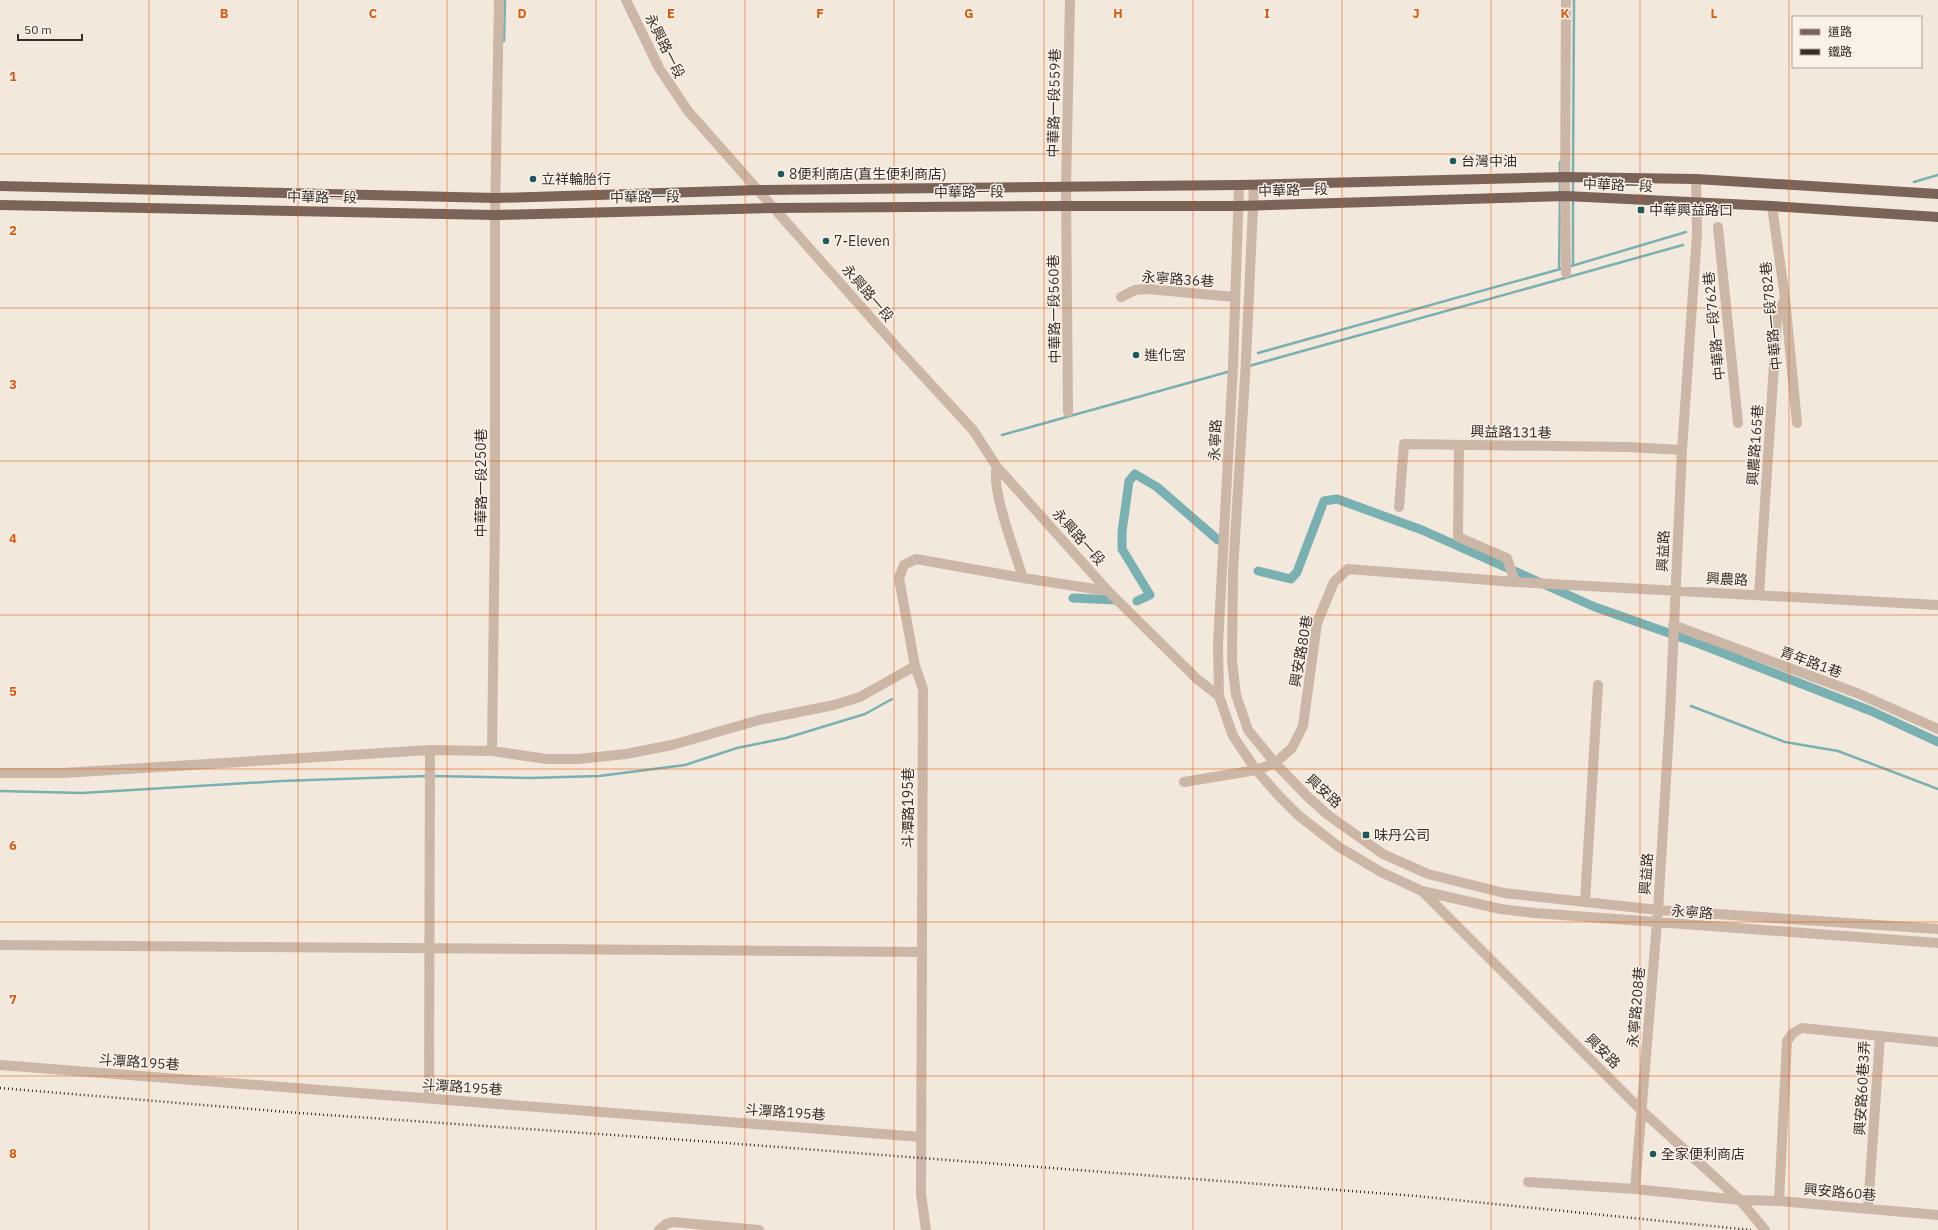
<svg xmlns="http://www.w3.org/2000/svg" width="1938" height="1230" font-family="'IBM Plex Sans','Noto Sans TC',sans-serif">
	<rect width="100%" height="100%" fill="#f3e8dc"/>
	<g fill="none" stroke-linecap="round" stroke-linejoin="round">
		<!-- stream -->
		<path stroke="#79b0b2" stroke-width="2.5" d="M504,41L505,0
			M1560,175V162
			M1573,175L1574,0
			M1914,182L1938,175
			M1560,193V180
			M1573,195V180
			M1573,265V200
			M1568,267L1686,232
			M1559,269L1560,198
			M1258,353L1564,268
			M1249,366L1683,245
			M1002,435L1231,371
			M1691,706L1785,742L1838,751L1938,789
			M432,776L530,778L599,776L685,765L737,748L786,738L865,714L892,699
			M0,791L82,793L281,781L427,776"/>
		<!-- canal -->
		<path stroke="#79b0b2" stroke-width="9" d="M1258,571L1291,579L1297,572L1324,501L1337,499L1422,530L1595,607L1697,643L1871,711L1938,742
			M1073,598L1116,600
			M1137,601L1150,595L1122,549V532L1129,481L1135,474L1157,487L1218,540"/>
		<!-- minor -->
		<path stroke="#ccb7a7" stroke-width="10" d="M626,0L659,68L688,111L902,353L973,430L997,467L1108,591L1197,679L1219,696L1233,736L1256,770L1280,797L1298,815L1339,847L1381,872L1422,891L1641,1110L1740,1200L1765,1230
			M1566,0L1565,196L1566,273
			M1254,185L1246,360L1233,571L1232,661L1236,695L1248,730L1275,763L1307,796L1328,815L1383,854L1428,874L1504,893L1658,910L1938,929
			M1772,206L1785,298L1797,423
			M1718,227L1738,423
			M1121,297L1135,290L1147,289L1235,297
			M1068,412L1066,187L1070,0
			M1459,445L1458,537L1507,558L1515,582
			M997,467C990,487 1016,555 1023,578
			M1399,507L1404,444L1628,447L1682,450
			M1759,595L1777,318L1785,298
			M1673,625L1857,693L1938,729
			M915,666L923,689L921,1194L926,1230
			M1219,696L1218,645L1233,366L1239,185
			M492,751L495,518V215L499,0
			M0,773H63L430,750L492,751L547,759H578L626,754L672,745L759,720L834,705L860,697L915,666L899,578L904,565L916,559L1023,578L1108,591
			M1184,782L1256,770L1275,763L1292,748L1303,726L1317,623L1334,582L1348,569L1515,582L1938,605
			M1422,891L1501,909L1535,913L1938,943
			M1585,902L1598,685
			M0,945L922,952
			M0,1065L921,1137
			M429,1098L430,750
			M1528,1182L1635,1189L1740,1200L1779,1201L1938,1215
			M1635,1189L1658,910L1670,714L1682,450L1697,234L1696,179
			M1779,1201L1787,1041L1793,1033L1802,1028L1938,1042
			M1868,1208L1880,1036
			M659,1230L666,1224L673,1222L759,1230"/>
		<!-- major -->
		<path stroke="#7b6358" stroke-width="10" d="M0,186L496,198L759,190L1239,185L1565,177L1696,179L1938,194
			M0,205L495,215L774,208L1067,206H1238L1565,196L1772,206L1938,217"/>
		<!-- rail -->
		<path stroke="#382d28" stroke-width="2.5" stroke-dasharray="1 3" stroke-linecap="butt" d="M0,1088L299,1113L713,1142L1416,1196L1751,1230"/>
	</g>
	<!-- grid -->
	<path fill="none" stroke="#df570d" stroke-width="1" stroke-opacity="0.55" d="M149,0V1230M298,0V1230M447,0V1230M596,0V1230M745,0V1230M894,0V1230M1044,0V1230M1193,0V1230M1342,0V1230M1491,0V1230M1640,0V1230M1789,0V1230M0,154H1938M0,308H1938M0,461H1938M0,615H1938M0,769H1938M0,922H1938M0,1076H1938"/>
	<!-- markers -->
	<g fill="#1b595c" stroke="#faf2e8" stroke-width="1.5">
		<circle cx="1453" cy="161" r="4"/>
		<circle cx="781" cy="174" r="4"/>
		<circle cx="533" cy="179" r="4"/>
		<rect x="1637" y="206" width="8" height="8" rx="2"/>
		<circle cx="826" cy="241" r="4"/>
		<circle cx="1136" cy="355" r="4"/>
		<rect x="1362" y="831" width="8" height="8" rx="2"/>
		<circle cx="1653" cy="1154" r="4"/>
	</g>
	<g text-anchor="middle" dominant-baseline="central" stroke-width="3" stroke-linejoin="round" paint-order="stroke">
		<!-- street labels -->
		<g font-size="14" fill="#382d28" stroke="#faf2e8">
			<text transform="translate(665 46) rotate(63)">永興路一段</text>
			<text transform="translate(1054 103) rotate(-89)">中華路一段559巷</text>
			<text transform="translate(1618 185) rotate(2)">中華路一段</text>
			<text transform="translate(1293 190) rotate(-2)">中華路一段</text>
			<text transform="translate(969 192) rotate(-1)">中華路一段</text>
			<text transform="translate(322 197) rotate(1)">中華路一段</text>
			<text transform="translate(645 197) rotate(-1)">中華路一段</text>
			<text transform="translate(1178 279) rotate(4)">永寧路36巷</text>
			<text transform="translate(868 293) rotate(49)">永興路一段</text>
			<text transform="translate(1054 309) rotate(-91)">中華路一段560巷</text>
			<text transform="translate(1771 316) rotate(-96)">中華路一段782巷</text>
			<text transform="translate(1714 326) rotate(-96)">中華路一段762巷</text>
			<text transform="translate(1511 432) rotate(1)">興益路131巷</text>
			<text transform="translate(1215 440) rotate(-87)">永寧路</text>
			<text transform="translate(1755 445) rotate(-86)">興農路165巷</text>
			<text transform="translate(481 483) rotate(-90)">中華路一段250巷</text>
			<text transform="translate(1079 537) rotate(48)">永興路一段</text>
			<text transform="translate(1663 551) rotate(-87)">興益路</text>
			<text transform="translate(1727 579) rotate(3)">興農路</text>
			<text transform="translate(1301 651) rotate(-80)">興安路80巷</text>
			<text transform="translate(1811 662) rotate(20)">青年路1巷</text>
			<text transform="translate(1324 791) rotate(42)">興安路</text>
			<text transform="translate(908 808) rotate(-90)">斗潭路195巷</text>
			<text transform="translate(1646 874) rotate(-86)">興益路</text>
			<text transform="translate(1692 912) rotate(4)">永寧路</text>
			<text transform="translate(1636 1007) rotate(-85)">永寧路208巷</text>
			<text transform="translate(1603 1051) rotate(45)">興安路</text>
			<text transform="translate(139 1062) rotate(4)">斗潭路195巷</text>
			<text transform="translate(462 1087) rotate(4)">斗潭路195巷</text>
			<text transform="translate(1862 1088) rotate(-87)">興安路60巷3弄</text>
			<text transform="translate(785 1112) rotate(4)">斗潭路195巷</text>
			<text transform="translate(1840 1192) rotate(5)">興安路60巷</text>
		</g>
		<!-- poi labels -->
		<g font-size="14" fill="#382d28" stroke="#faf2e8" text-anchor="start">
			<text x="1461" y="161">台灣中油</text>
			<text x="789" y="174">8便利商店(直生便利商店)</text>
			<text x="541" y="179">立祥輪胎行</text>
			<text x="1649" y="210">中華興益路口</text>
			<text x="834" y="241">7-Eleven</text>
			<text x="1144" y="355">進化宮</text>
			<text x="1374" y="835">味丹公司</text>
			<text x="1661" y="1154">全家便利商店</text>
		</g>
	</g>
	<g font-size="13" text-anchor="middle" font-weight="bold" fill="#df570d" stroke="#faf2e8" stroke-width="3" stroke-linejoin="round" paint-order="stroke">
		<text x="224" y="18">B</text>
		<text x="373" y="18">C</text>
		<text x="522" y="18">D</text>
		<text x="671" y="18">E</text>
		<text x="820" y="18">F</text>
		<text x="969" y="18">G</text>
		<text x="1118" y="18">H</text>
		<text x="1267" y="18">I</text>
		<text x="1416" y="18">J</text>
		<text x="1565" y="18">K</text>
		<text x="1714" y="18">L</text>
		<text x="13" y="81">1</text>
		<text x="13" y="235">2</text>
		<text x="13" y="389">3</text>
		<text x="13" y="543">4</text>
		<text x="13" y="696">5</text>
		<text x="13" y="850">6</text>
		<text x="13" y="1004">7</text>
		<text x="13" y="1158">8</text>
	</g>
	<!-- legend -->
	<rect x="1792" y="16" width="130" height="52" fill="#faf2e8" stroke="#aca39b"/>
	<rect x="1800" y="29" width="20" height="6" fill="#7b6358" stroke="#aca39b"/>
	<text x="1828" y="36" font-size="12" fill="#382d28">道路</text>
	<rect x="1800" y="49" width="20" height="6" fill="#382d28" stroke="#aca39b"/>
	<text x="1828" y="56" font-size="12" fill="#382d28">鐵路</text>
	<!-- scale -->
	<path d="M18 34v6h64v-6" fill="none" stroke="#382d28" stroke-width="2"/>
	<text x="24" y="34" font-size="12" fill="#382d28" stroke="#faf2e8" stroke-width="3" paint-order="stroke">50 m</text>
</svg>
